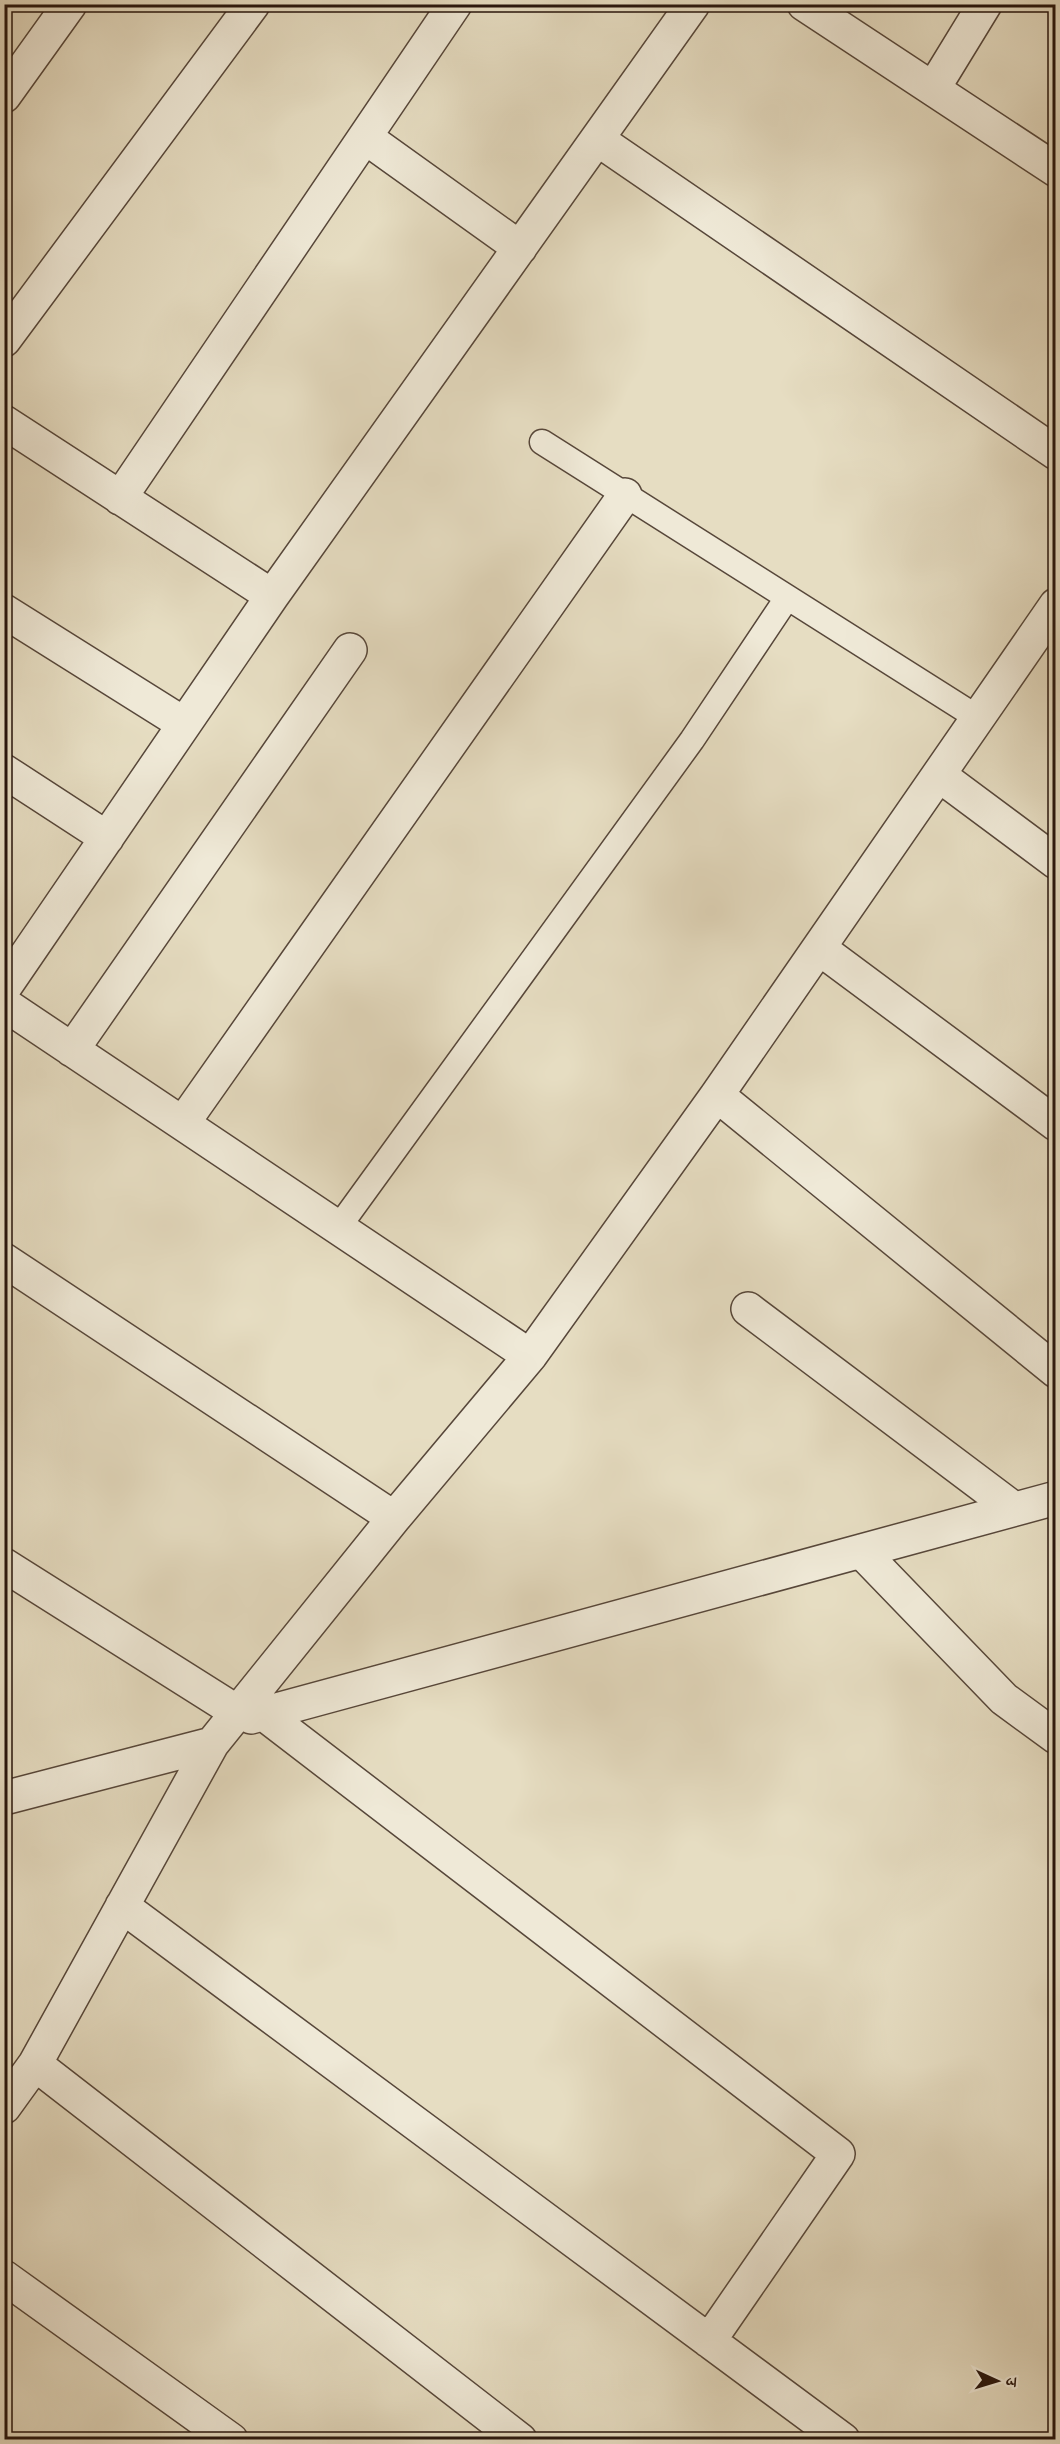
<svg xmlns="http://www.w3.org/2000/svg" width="1060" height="2444" font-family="'Libre Bodoni','Noto Serif Devanagari',serif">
	<rect width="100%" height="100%" fill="#e6ddc2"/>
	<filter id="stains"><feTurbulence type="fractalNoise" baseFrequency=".00333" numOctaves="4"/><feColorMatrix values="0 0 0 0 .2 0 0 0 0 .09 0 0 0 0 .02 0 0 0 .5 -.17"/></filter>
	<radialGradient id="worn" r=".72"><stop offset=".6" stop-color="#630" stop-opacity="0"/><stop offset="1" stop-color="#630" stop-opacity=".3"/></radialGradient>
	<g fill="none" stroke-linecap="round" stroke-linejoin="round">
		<defs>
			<path id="lane" d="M542,442L978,718
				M338,1228L692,740L787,598"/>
			<path id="street" d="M804,4L1056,170
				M933,89L985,4
				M4,96L70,4
				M365,137L520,248
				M597,139L1056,453
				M4,340L253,4
				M4,422L272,596
				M120,498L455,4
				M4,611L184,724
				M4,771L107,838
				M939,775L1056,862
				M819,948L1056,1124
				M4,988L272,596L693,4
				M4,1004L530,1356
				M72,1050L350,650
				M717,1095L1056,1371
				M183,1123L625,495
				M4,1260L394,1518
				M748,1309L1014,1509
				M861,1551L1004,1699L1056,1737
				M4,1565L237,1712
				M264,1714L838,2154L709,2341
				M251,1717L1056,1498
				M4,1798L212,1744
				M122,1906L843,2440
				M35,2064L520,2440
				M4,2107L35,2064L212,1744L394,1518L530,1356L717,1095L1056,605
				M4,2277L231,2440"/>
		</defs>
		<!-- lane casing -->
		<use href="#lane" stroke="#57473a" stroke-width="27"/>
		<!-- street casing -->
		<use href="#street" stroke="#57473a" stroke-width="36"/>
		<!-- lane -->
		<use href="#lane" stroke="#efe9d7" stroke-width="24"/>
		<!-- street -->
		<use href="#street" stroke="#efe9d7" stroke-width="33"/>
	</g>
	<!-- margin -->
	<rect width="1060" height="2444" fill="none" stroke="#e6ddc2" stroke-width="24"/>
	<rect x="6" y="6" width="1048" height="2432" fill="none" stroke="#27150d" stroke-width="3"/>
	<rect x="12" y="12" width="1036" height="2420" fill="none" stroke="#27150d" stroke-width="1.5"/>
	<!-- north arrow -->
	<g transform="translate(997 2381) rotate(94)" stroke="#efe9d7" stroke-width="4.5" paint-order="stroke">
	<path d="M0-4.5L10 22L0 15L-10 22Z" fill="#27150d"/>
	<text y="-9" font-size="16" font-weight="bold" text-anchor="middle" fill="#27150d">उ</text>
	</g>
	<rect width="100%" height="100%" filter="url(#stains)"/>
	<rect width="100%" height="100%" fill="url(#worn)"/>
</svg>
